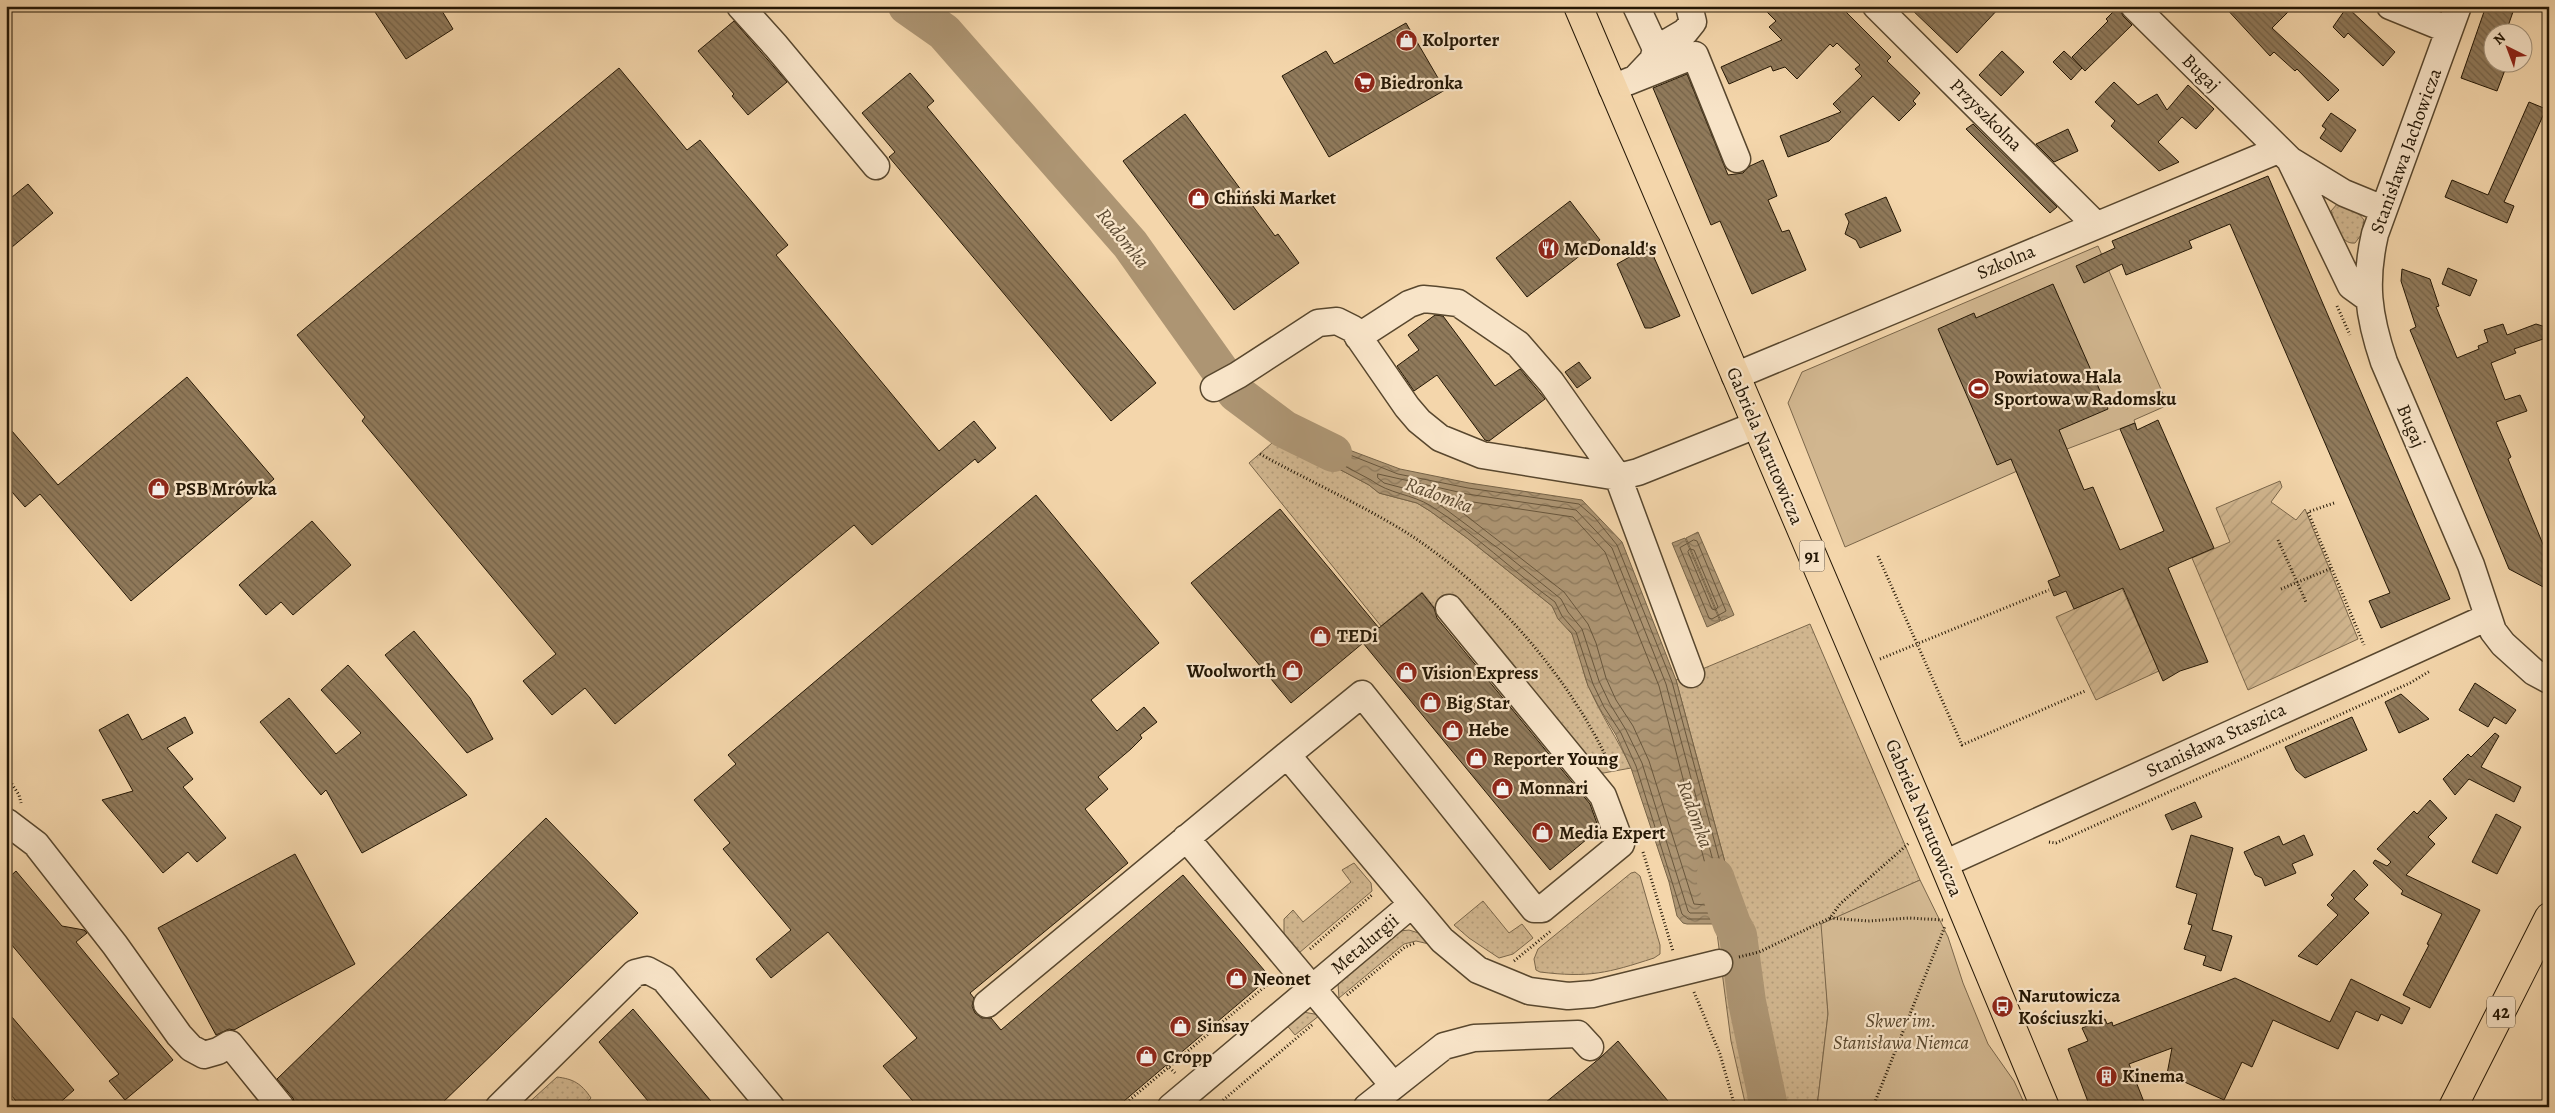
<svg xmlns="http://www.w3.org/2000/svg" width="2555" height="1113" font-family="Alegreya,serif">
	<defs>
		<pattern id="grass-dots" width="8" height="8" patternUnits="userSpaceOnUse" patternTransform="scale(1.25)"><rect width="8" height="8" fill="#d1b68f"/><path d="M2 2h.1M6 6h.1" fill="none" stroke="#b39c7a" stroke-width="1.8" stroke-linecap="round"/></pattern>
		<pattern id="garden-furrows" width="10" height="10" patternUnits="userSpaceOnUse" patternTransform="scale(1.25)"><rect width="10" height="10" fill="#d1b68f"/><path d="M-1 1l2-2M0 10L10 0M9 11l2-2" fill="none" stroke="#b39c7a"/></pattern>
		<pattern id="water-waves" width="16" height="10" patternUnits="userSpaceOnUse" patternTransform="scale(1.25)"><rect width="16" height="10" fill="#ad9573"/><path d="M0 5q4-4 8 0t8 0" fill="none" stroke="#8d795c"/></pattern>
		<pattern id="building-back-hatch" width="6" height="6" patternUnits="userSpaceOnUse" patternTransform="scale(1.25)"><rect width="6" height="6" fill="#907a5b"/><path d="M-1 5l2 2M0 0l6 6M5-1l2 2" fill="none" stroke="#756349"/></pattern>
	</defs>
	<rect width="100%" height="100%" fill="#f4d6ab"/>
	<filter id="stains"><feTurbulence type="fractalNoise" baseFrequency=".004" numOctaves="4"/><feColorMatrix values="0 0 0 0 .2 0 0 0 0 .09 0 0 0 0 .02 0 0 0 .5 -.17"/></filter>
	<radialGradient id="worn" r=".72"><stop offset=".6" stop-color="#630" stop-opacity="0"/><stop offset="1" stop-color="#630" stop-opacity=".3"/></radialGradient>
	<!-- grass -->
	<path fill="url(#grass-dots)" stroke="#7a664a" d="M2338,203C2347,203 2359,213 2364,220L2361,235L2355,243C2340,245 2336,223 2331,211Z
		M1279,437L1369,485L1379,493L1417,503L1430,511L1467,538L1552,606C1557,617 1565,624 1572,634C1581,649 1581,669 1588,685C1600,714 1618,739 1631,768L1598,774L1438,612L1422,592L1381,626L1249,463Z
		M1810,624L1920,880L1822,924L1828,1014L1817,1107H1746L1731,1041L1716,925L1732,924L1737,907L1676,680Z
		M1354,863L1371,883L1372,891L1299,953L1284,935V919L1293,910L1303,922L1351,882L1342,870Z
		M1635,872L1640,876L1660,945V954L1654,958C1608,973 1589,978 1540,972L1536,970L1534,959L1538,949L1631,873Z
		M1483,901L1509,933L1522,924L1533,938L1513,954L1499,958L1469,938L1454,925Z
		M1409,930L1422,934L1429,944L1416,941L1404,944L1339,998L1338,984L1341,978L1400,931Z
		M1303,1012L1320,1015L1295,1035L1285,1023Z
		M557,1077C573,1079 581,1083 591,1098L583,1107H524Z"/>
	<!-- park -->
	<path fill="#d1b68f" stroke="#7a664a" d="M2098,246L2168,405L2134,420L2135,423L2067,449L1845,547L1788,403L1802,372Z
		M1920,880L1948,937L1963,983L1988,1044L2014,1081L2026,1107H1817L1828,1014L1821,924Z"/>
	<!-- garden -->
	<path fill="url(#garden-furrows)" stroke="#7a664a" d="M2280,481L2282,487L2271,502L2296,520L2305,509L2358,639L2248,690L2192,558L2230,542L2216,508Z
		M2122,588L2159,671L2096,700L2056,617Z"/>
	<!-- water -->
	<path fill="url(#water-waves)" stroke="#766347" d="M1297,423L1352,451L1400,469L1469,483L1582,500L1622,542L1676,680L1737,907L1732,924H1687L1683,923L1677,916L1669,882L1631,768L1616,735L1600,709L1588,686L1572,634L1558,619L1552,606L1467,538L1430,511L1417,503L1379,493L1369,485L1279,437Z
		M1698,532L1734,615L1721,621L1686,538Z
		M1685,538L1720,621L1707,627L1672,543Z"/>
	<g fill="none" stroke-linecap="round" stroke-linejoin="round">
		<!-- shore -->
		<path stroke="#68563c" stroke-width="1" d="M1296,430L1350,455L1398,474L1468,488L1579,504L1595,518L1617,545L1672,682L1732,907L1728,919H1688L1682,914L1636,766L1621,733L1604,707L1593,684L1576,632L1562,616L1555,602C1513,571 1475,534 1431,506C1412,494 1389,494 1371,480L1292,438L1291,435Z
			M1378,474L1467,494L1576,510L1612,548L1666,684L1725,906L1723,913H1690L1688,911L1642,763L1626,730L1610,704L1599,681L1582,629L1568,612L1561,599L1499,549L1436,502L1422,493L1384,483L1378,478Z
			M1453,499L1573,517L1605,552L1659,686L1716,906L1694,904L1649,761L1633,726L1616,700L1606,678L1596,643L1588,624L1564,592L1450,503V500Z
			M1694,540L1697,541L1726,611L1712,619L1709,618L1680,548Z
			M1690,549L1694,550L1718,607L1715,610L1712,609L1688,552Z"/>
		<!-- river -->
		<path stroke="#ad9573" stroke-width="38" d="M907,6L944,32L1130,244L1236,393L1284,429L1333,453
			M1715,877L1732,924L1738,935L1747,1002L1769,1107"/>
	</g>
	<!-- building -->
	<path fill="url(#building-back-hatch)" stroke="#241705" d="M371,6H439L453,29L406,59Z
		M1761,6H1840L1891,57L1887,61L1920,93L1913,101L1916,104L1899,121L1873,96L1829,141L1788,157L1780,136L1841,112L1833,104L1862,76L1855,69L1860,65L1837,43L1833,47L1830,44L1797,79L1785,67L1773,71L1771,66L1729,84L1721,67L1782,40L1769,27L1776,21Z
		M1908,6H2001L1957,53Z
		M2119,6L2123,16L2132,25L2085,71L2072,57L2108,21L2106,19Z
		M2224,6H2294L2272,28L2339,90L2328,101L2297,69L2295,71L2274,52L2270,56Z
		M2486,6H2515L2506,32H2492V62H2508L2497,91L2461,78Z
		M2347,7L2395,52L2383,66L2348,33L2344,38L2333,27Z
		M734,21L787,82L748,115L732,96L734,94L698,51Z
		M1406,23L1445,90L1329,157L1282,76L1326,51L1334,64Z
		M2002,51L2024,72L2001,96L1979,75Z
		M2064,51L2082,68L2071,80L2053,62Z
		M619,68L687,150L700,140L788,245L776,255L939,451L974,421L996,448L978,463L975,459L872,545L854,525L615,724L585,688L552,715L523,681L556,654L362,421L365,417L297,335Z
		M910,73L934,101L927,107L1156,383L1111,421L889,157L895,152L862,113Z
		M1687,74L1728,175L1743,173L1750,166L1763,160L1777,196L1768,200L1782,232L1789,230L1806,270L1752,294L1720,221L1711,225L1653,88Z
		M2114,82L2138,105L2157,94L2167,110L2188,85L2214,109L2196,129L2182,117L2158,142L2179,162L2159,171L2111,126L2115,121L2095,102Z
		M2529,102L2546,109L2504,202L2514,206L2507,223L2445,197L2452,180L2488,195Z
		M2331,113L2356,130L2341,152L2320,138L2326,129L2322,126Z
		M1185,114L1275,236L1278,234L1299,263L1234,310L1123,161Z
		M1973,124L2057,207L2050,213L1966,129Z
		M2068,129L2078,151L2054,162L2036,144Z
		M2268,176L2450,599L2381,628L2369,601L2390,593L2230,224L2189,241L2192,248L2126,275L2122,264L2084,283L2076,266L2115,248L2112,241Z
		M28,184L53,213L6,252V202Z
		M1886,197L1901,231L1860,248L1856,240L1845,234L1849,222L1845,214Z
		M1570,201L1600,240L1527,297L1496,258Z
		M1649,246L1680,316L1651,328H1645L1617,264Z
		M2448,268L2477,280L2470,296L2442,284Z
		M2402,269L2430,279L2439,306L2436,307L2457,358L2479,349L2478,346L2488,342L2484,330L2503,324L2507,335L2536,324L2549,328V337L2514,349L2516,353L2491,363L2505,400L2520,395L2527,411L2496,422L2511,457L2508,459L2549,559V590L2509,569L2410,330L2416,327L2401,281Z
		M2053,284L2108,409L2059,430L2084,490L2093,487L2120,550L2164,531L2120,429L2135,423L2137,430L2158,420L2214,548L2168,568L2208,662L2180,671L2163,681L2123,588L2074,609L2066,591L2054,596L2048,581L2060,576L2011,459L1997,465L1938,329L1974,313L1976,318Z
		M1435,315L1443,316L1495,386L1520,369L1545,399L1489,441L1485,440L1437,375L1414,391L1397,366L1419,350L1408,335Z
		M1579,362L1591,378L1577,388L1565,372Z
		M187,377L274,479L131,601L40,494L25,507L6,485V424L58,485Z
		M1036,495L1159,643L1091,700L1117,731L1144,707L1157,722L1140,735L1142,738L1131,749L1098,777L1108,789L1085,809L1128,863L970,993L974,998L972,1006L975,1013L982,1018H991L1001,1030L1183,875L1270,977L1117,1107H918L883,1066L917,1038L828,932L771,978L756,959L791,930L723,849L730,843L694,800L736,764L728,755Z
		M1280,509L1379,628L1422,593L1434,608L1437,618L1590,804L1599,829L1550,870L1363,643L1291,703L1191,583Z
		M312,521L351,565L293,615L281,602L266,615L239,585Z
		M414,631L470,698L493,739L467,753L385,655Z
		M348,665L467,795L362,853L326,790L321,795L260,722L289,698L336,754L361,733L321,690Z
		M2475,683L2516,710L2506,724L2494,717L2488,727L2459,710Z
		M2401,694L2429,719L2399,733L2385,702Z
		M128,714L142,740L185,717L193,733L167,748L193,779L183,787L226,838L197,862L188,852L163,873L102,800L133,791L99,730Z
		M2352,717L2367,750L2305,778L2296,770L2285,747Z
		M2495,733L2499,736L2481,767L2521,787L2514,802L2469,779L2455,795L2443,779L2468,754L2471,757Z
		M2430,800L2447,818L2428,837L2435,844L2406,875L2480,910L2430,1008L2403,995L2429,945L2427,944L2442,914L2401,894L2403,891L2373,863L2375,860L2387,866L2391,862L2377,849L2414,811L2417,814Z
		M2195,802L2202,817L2172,830L2165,815Z
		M2496,814L2521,827L2497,874L2472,862Z
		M546,818L638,913L438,1107H296L293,1098L277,1079Z
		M2191,835L2233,848L2212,930L2232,936L2221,971L2203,965L2206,956L2184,949L2192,925L2188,924L2197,894L2176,887Z
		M2304,835L2313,855L2292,864L2296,873L2265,886L2262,878L2255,875L2244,852L2279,836L2283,845Z
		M295,854L355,964L234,1030L229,1029L216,1035L158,928Z
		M2354,870L2368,885L2354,899L2369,913L2317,965L2298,956L2338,915L2327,905L2334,898L2331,895Z
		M16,871L62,926L84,930L87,933L76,942L173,1060L125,1100L109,1081L119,1074L6,938V880Z
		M2235,978L2330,1022L2351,979L2410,1008L2402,1024L2381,1014L2378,1021L2356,1011L2338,1049L2273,1020L2252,1067L2242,1062L2224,1100L2167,1074L2172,1048L2129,1064L2146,1107H2090L2068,1049L2088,1041L2082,1028L2105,1019L2107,1024L2112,1022L2113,1026Z
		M633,1009L716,1107H653L599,1042Z
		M6,1010L74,1090L55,1107H21L6,1089Z
		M1618,1041L1673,1107H1540L1600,1058Z"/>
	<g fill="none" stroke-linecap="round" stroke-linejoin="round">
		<defs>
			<path id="minor" d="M740,6L776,46L876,166
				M1876,6L2096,225
				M2134,6L2290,160L2344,193L2383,209
				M2390,6L2449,30
				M2458,6L2375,234C2364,282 2368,315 2384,362L2471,565L2493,631L2503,644L2534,672L2549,680
				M1656,49L1685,32L1693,22L1689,6
				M1636,78L1653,60L1656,49L1636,6
				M1612,88L1695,55L1737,159
				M2290,160L2351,286L2369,299
				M1358,337L1409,304L1423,299L1434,300L1458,303L1518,344L1551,382L1618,477L1691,674
				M1735,376L2278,150
				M1214,388L1238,375L1318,323L1337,321L1353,329L1407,407L1419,421L1440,438L1482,455L1618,477L1638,472L1756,425
				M1287,755L1362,694L1534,909H1542L1621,844L1603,796L1449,608
				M7,822L36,844L115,945L179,1035L191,1048L204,1055L218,1051L230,1044L281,1107
				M1186,838L1393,1085
				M1944,864L2488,617
				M987,1004L1287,755L1442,940L1478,970L1529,991L1568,996L1593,994L1719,963
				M499,1107L635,973L647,970L664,979L771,1107
				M1171,1107L1411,905
				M1367,1107L1444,1046L1474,1038L1578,1034L1590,1047"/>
			<path id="major" d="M1578,6L1944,864L2045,1107
				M2453,1107L2549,917"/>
		</defs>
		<!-- minor casing -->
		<use href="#minor" stroke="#58472e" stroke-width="29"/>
		<!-- major casing -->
		<use href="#major" stroke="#241705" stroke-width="30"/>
		<!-- path -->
		<path stroke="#241705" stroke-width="3" stroke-dasharray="1 2.5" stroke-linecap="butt" d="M2337,306L2350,335
			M1260,454C1307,480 1358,503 1404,531C1491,586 1568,674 1611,767
			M2334,503L2308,512L2364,645
			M2278,540L2306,602
			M1878,556L1962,745L2085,691
			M2281,589L2332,568
			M1880,659L2049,590
			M6,775L19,795L21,803
			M2049,842L2056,843L2410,683L2430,671
			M1643,852L1673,951
			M1830,918L1868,921L1909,918L1943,920
			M1310,949L1373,894
			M1739,957L1759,952L1830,918L1840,904L1909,843
			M1514,961L1552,930
			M1694,992L1720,1054L1735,1107
			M1347,995L1405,947L1415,943
			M1167,1065L1175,1073
			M1121,1107L1274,979
			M1215,1107L1312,1025
			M1873,1107L1945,926"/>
		<!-- minor -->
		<use href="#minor" stroke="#f8e4c8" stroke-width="26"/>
		<!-- major -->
		<use href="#major" stroke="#f4d6ab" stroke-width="28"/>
	</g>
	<!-- icons -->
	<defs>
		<symbol id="shop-disc" viewBox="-11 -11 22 22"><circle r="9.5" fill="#8f2418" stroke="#f8e4c8"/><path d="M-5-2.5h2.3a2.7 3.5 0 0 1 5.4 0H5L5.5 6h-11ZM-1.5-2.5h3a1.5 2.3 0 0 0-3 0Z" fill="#fff"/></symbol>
		<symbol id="supermarket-disc" viewBox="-11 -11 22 22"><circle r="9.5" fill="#8f2418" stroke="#f8e4c8"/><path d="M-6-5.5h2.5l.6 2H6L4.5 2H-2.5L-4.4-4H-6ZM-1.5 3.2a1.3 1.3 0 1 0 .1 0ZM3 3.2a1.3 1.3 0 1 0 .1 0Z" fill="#fff"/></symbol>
		<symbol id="restaurant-disc" viewBox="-11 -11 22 22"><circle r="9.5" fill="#8f2418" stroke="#f8e4c8"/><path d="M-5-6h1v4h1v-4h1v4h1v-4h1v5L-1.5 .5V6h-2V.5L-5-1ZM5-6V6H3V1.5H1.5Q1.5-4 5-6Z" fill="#fff"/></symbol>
		<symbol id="stadium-disc" viewBox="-11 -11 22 22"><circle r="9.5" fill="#8f2418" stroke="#f8e4c8"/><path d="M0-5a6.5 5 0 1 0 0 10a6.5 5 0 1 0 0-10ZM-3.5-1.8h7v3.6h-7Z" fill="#fff"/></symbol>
		<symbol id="bus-disc" viewBox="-11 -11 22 22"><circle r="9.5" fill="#8f2418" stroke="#f8e4c8"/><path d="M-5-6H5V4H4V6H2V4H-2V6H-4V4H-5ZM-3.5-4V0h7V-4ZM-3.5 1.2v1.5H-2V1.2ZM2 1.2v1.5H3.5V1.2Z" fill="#fff"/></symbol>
		<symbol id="building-disc" viewBox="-11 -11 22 22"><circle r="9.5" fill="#8f2418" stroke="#f8e4c8"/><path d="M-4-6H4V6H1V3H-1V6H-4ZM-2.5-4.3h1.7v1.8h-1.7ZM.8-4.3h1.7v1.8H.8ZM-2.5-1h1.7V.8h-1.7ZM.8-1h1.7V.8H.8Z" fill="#fff"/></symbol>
	</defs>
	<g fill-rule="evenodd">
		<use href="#shop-disc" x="1394" y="28" width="25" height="25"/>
		<use href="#supermarket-disc" x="1352" y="70" width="25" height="25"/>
		<use href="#shop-disc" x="1186" y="186" width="25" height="25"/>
		<use href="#restaurant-disc" x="1536" y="236" width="25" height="25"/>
		<use href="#stadium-disc" x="1966" y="376" width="25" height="25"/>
		<use href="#shop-disc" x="146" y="476" width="25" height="25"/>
		<use href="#shop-disc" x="1308" y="624" width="25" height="25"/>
		<use href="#shop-disc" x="1280" y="658" width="25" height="25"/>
		<use href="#shop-disc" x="1394" y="660" width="25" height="25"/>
		<use href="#shop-disc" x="1418" y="690" width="25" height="25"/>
		<use href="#shop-disc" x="1440" y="718" width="25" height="25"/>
		<use href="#shop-disc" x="1464" y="746" width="25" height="25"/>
		<use href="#shop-disc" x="1490" y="776" width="25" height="25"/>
		<use href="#shop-disc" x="1530" y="820" width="25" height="25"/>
		<use href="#shop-disc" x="1224" y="966" width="25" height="25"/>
		<use href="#bus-disc" x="1990" y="994" width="25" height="25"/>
		<use href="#shop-disc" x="1168" y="1014" width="25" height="25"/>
		<use href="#shop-disc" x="1134" y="1044" width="25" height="25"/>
		<use href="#building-disc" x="2094" y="1064" width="25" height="25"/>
	</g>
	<g text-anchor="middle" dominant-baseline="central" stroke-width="4.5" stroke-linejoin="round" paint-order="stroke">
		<!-- shield labels -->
		<g fill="#f8e4c8" stroke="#645440" stroke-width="1">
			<rect x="1799.5" y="540.5" width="25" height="31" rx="4"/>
			<rect x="2487" y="996.5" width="28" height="31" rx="4"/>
		</g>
		<g font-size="18" font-weight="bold" fill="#241705">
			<text x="1812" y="556">91</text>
			<text x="2501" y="1012">42</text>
		</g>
		<!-- poi labels -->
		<g font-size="19" font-weight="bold" fill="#241705" stroke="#f8e4c8" text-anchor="start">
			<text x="1422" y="40">Kolporter</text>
			<text x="1380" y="83">Biedronka</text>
			<text x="1214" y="198">Chiński Market</text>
			<text x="1564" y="249">McDonald's</text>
			<text x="1994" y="377">Powiatowa Hala<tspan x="1994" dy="22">Sportowa w Radomsku</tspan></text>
			<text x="175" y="489">PSB Mrówka</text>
			<text x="1337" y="636">TEDi</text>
			<text x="1276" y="671" text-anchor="end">Woolworth</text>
			<text x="1422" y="673">Vision Express</text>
			<text x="1446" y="703">Big Star</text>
			<text x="1468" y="730">Hebe</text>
			<text x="1493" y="759">Reporter Young</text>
			<text x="1519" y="788">Monnari</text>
			<text x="1559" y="833">Media Expert</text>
			<text x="1253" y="979">Neonet</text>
			<text x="2018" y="996">Narutowicza<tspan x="2018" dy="22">Kościuszki</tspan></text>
			<text x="1197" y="1026">Sinsay</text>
			<text x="1163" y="1057">Cropp</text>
			<text x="2122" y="1076">Kinema</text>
		</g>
		<!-- street labels -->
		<g font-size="19" fill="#241705" stroke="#f8e4c8">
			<text transform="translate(2201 73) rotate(45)">Bugaj</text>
			<text transform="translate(1986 115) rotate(45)">Przyszkolna</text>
			<text transform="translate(2406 151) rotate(-70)">Stanisława Jachowicza</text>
			<text transform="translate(2006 262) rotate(-23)">Szkolna</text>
			<text transform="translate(2411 426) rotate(67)">Bugaj</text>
			<text transform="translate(1765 446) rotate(67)">Gabriela Narutowicza</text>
			<text transform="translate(2216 740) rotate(-25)">Stanisława Staszica</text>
			<text transform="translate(1924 818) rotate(67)">Gabriela Narutowicza</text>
			<text transform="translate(1365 944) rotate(-40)">Metalurgii</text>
		</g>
		<!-- park labels -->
		<g font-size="19" font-style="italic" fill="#58472e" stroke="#f8e4c8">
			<text x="1901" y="1021">Skwer im.<tspan x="1901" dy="22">Stanisława Niemca</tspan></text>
		</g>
		<!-- water labels -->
		<g font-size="20" font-style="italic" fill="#5b4931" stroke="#f8e4c8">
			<text transform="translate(1123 238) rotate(51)">Radomka</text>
			<text transform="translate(1439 495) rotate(20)">Radomka</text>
			<text transform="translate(1695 814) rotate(70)">Radomka</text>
		</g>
	</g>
	<!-- margin -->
	<rect width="2555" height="1113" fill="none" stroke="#f4d6ab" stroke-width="25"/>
	<rect x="8" y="8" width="2540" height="1098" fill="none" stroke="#241705" stroke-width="2.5"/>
	<rect x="12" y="12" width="2530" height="1088" fill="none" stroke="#241705"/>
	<!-- north arrow -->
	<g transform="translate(2508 48) rotate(318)"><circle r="24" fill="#f8e4c8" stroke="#a3927a"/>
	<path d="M0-4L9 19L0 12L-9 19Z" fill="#8f2418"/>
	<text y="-8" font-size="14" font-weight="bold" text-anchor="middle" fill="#241705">N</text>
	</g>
	<rect width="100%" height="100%" filter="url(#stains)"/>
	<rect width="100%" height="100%" fill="url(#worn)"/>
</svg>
